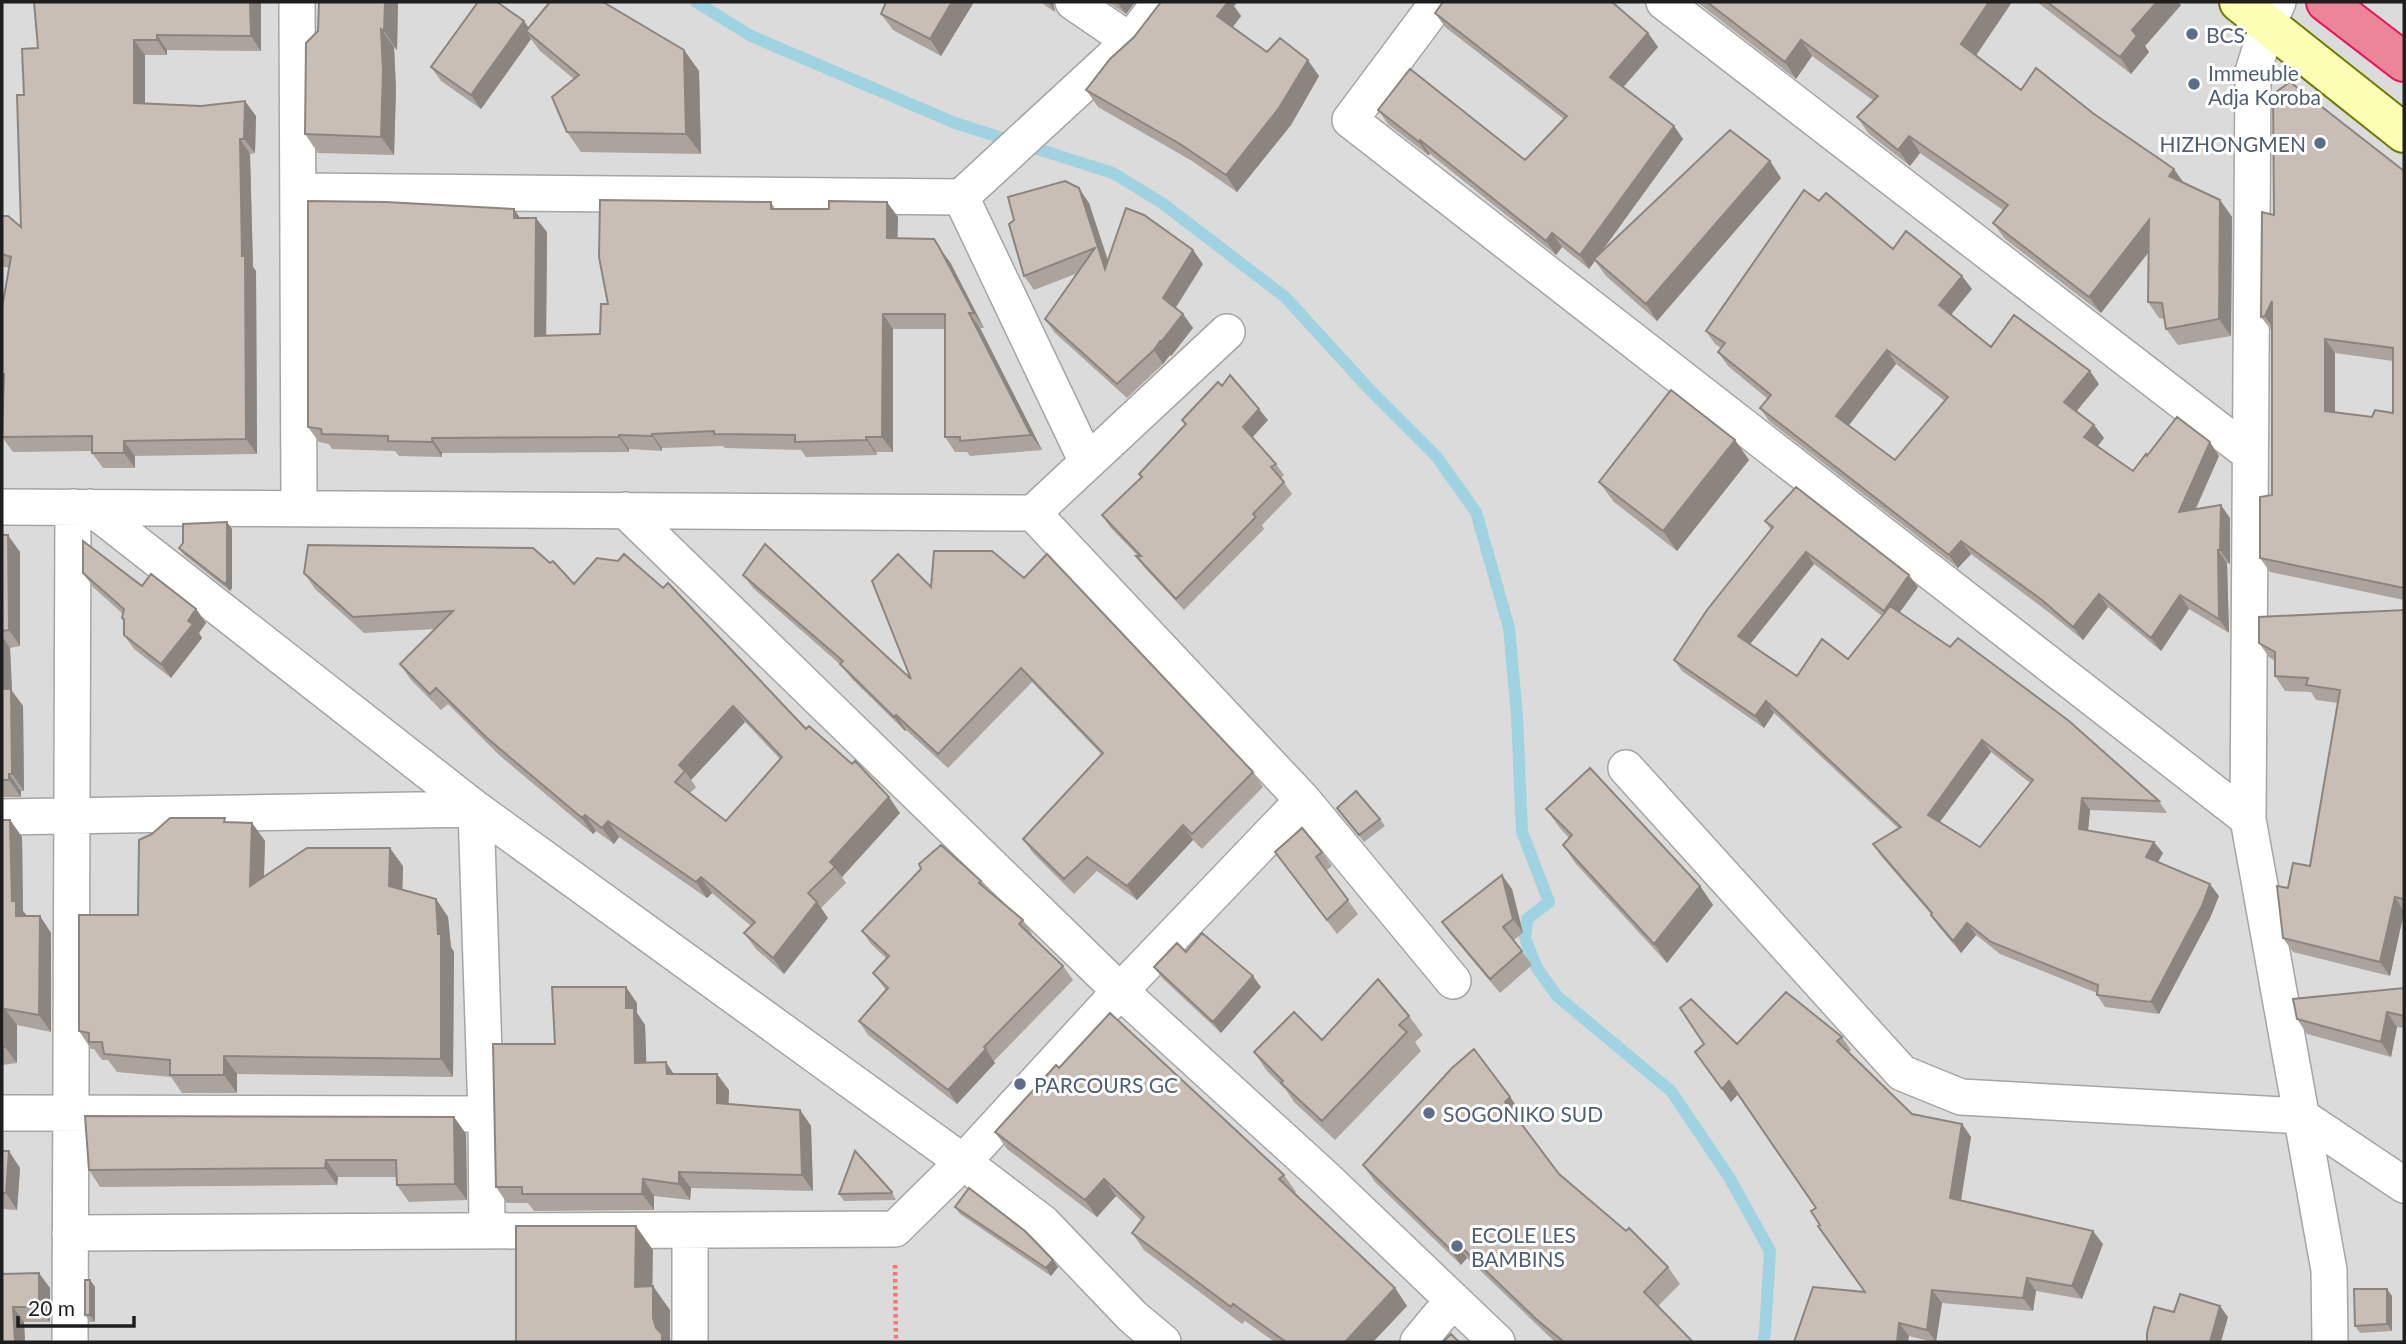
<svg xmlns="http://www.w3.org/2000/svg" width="2406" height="1344" font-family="Lato,sans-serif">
	<rect width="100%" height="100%" fill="#f0ebe3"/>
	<!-- residential -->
	<path fill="#dcdbdb" d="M2,2H2404V1342H2Z"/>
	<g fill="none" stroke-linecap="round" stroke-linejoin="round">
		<!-- stream -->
		<path stroke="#a0d3e1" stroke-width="12" d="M696,2L751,36L955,123L1113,173L1162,203L1285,297L1371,391L1436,456L1476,512L1509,628L1517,716L1522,832L1549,902L1527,919L1525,938L1537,968L1557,996L1671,1091L1729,1177L1770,1251L1765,1333L1763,1342"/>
		<defs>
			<path id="street" d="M297,2L299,508
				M1073,2L1130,41
				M1438,2L1350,120L2248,819
				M1664,2L2250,454
				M2278,2L2268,24L2253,72L2248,819L2329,1270L2330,1342
				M298,191L961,197L1130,41L1160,2
				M961,197L1087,462
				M2,507L1033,513L1227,332
				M90,507L476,809L963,1162L1043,1223L1133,1317L1163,1342
				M625,510L1120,991L1322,1175L1497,1342
				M1033,513L1303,800L1453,981
				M1626,768L1902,1073L1961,1097L2301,1116L2404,1185
				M2,817L476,809L486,1114L487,1231
				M2,1113L486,1114
				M690,1230V1342
				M70,1233L895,1229L963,1162L1120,991L1303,800
				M70,1342L73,507
				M1418,1342L1452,1301"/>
			<path id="secondary" d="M2239,2L2404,133"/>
			<path id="highway" d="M2326,2L2404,62"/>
		</defs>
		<!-- street casing -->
		<use href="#street" stroke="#a5a5a5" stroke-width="38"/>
		<!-- secondary casing -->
		<use href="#secondary" stroke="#6e7a00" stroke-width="42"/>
		<!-- highway casing -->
		<use href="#highway" stroke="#e61860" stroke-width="42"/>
		<!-- path -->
		<path stroke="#ff7365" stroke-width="4.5" stroke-dasharray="3.5 3.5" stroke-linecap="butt" d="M895,1265L896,1342"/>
		<!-- street -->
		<use href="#street" stroke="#fff" stroke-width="35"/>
		<!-- secondary -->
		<use href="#secondary" stroke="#fbfeb3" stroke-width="38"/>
		<!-- highway -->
		<use href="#highway" stroke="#ed8599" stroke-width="38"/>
	</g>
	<!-- wall -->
	<path fill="#aca39d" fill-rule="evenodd" d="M34,2H261V51L167,50V55H145V104L256,116L255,153L250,154L253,267L256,271L257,454L135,456V468H103L92,453V451L13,452L2,437L4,379L2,375V308L9,268L2,266V216L21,227L24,95L38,48Z
		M398,2L397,50L394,47L396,89L394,155L318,153L305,134L318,31Z
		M886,2H974L941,56L893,30L881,14Z
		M1040,2H1053L1055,12Z
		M1108,2H1135L1126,14Z
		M1697,2H2012L1976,55L2021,90L2094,114L2184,183L2220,200L2232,217L2231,336L2178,345L2166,329L2164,319L2159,318L2148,302L2149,252L2101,313L2005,239L1993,223L2003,210L1920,153L1910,166L1869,134L1857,117L1874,101L1812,56L1796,79Z
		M2037,2H2178L2181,5L2145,46L2149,52L2131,74Z
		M1234,6L1241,16L1233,27L1267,52L1319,76L1291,125L1237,192L1192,161L1098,107L1086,90L1134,37Z
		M1435,13L1648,33L1658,47L1623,87L1674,126L1683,139L1601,252L1770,161L1781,178L1657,321L1606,276L1595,261L1589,269L1562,247L1556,255L1430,154L1428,155L1388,124L1378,110L1525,160L1564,119L1445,27Z
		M529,28L684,50L699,71L701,154L581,152L567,132L574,79L540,51L531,39L481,109L441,81L431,67Z
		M2404,171V600L2270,572L2260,558L2272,495V331L2261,317L2274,215ZM2335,353L2393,361V413L2372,417L2335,412Z
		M1819,201L1893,249L1962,276L1972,289L1951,315L1991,347L2099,384L2077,411L2094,425L2104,438L2097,446L2133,471L2147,456H2219L2196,509L2230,518V564L2227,563L2229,633L2189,609L2161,651L2108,607L2083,640L2051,614L1971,554L1958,568L1769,421L1760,408L1768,399L1728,366L1718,352L1721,348L1715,344L1706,331ZM1896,364L1945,401L1895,460L1849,425Z
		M771,202L775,209L898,217L897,238L950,262L984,328H980L1042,450L970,456L967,452H955L945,437V329H893V452H876L877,455L806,457L801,450L725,448L723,446L662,448V451L629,449V452L442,453V457L399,456L395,451L332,449L329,444L319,442L308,427L514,209L520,218L547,232L546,336L600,334L608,304Z
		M1089,203L1108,260L1203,264L1175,308L1183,314L1193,328L1171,356L1170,355L1163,364L1127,398L1055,333L1045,319L1078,273L1034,290L1024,276Z
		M1222,386L1268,420L1252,437L1276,464L1284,475L1281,478L1292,494L1262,525L1264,529L1184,610L1144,567L1136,556H1138L1110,527L1102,515L1142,477L1185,425L1182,420Z
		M1735,440L1749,460L1677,551L1614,502L1599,482Z
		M1765,521L1918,587L1900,612L2159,801L2167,813L2090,810L2088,830L2163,853L2158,862L2219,896L2210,918L2159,1014L2105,1007L2097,995V993L2000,954L1976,935L1961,953L1939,927L1931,915V914L1881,856L1873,844L1898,828L1774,713L1764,728L1682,671L1674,660L1771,530ZM1814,564L1882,616L1848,659L1797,676L1750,644ZM1991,752L2030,783L1980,847L1940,822Z
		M232,529V588L230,591L184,555L179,548Z
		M2,535L20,552V646L10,648L12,691L23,706L24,791H21V797H2Z
		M83,573L142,586L196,609L206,623L199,633L202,638L171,678L134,649L124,635V622L122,618L123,614L93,587Z
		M304,573L574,584L806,729L900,813L842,877L846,883L821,908L828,918L784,974L756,949L744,933L751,926L712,893L707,898L619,837L614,844L596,831L593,834L498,754L448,704L441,710L411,680L400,664L435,629L364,633L315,589ZM745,722L780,759L726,821L690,793L696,787L691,780Z
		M743,575L911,679L931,587L1253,772L1263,787L1202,849L1193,840L1137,900L1097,871L1074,894L1033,853L1023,839L1102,755L1032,682L948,768L906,730L905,731L851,678L842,666L754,589Z
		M2404,610V912L2390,976L2293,952L2283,938L2288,888L2310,866L2338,703L2316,700L2311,692L2285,691L2275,676V661L2269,657L2259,643Z
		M1337,808L1380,819L1385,826L1364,842Z
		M1546,809L1700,886L1713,905L1667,963L1576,864L1563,845L1569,838L1560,828Z
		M2,820H10L22,837L23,911L27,916H40L51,933V1032L17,1025V1063L2,1065Z
		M228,822L252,823L265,841L264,877L403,866L402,890L436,899L448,917L451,947L454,952L453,1077L237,1074V1093H182L171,1077L117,1072L108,1060H102L94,1049H91L79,1031Z
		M1275,852H1322L1332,866L1326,871L1358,914L1337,934Z
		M981,881L988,891L1023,920L1032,934L1031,935L1063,966L1073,980L994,1061L995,1063L957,1104L868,1035L859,1021L886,990L873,973L887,959L871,944L862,931Z
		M1512,889L1523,933L1514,940L1532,965L1500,993L1452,936L1442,922Z
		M1154,967L1261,987L1221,1033L1162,978Z
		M2404,988V1028L2397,1027L2391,1057L2307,1034L2297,1019Z
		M637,1003V1013L645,1025L646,1063L674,1074L729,1090L728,1104L800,1110L811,1126L813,1191L691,1188L690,1200L654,1196V1210L534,1211L528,1203H507L496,1187L555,1044Z
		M1409,1016L1423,1035L1415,1042L1421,1051L1335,1140L1294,1102L1286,1090L1267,1071L1254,1052L1322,1040Z
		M1842,1037L1851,1050L1849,1052L1912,1114L1962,1124L1971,1137L1961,1201L2103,1244L2082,1299L2036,1291L2033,1311L1942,1303L1936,1342H1933L1909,1336L1865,1292L1820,1225L1816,1208L1738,1094L1731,1102L1695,1052L1737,1044Z
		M1059,1068L1284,1175L1296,1192L1295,1193L1395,1288L1407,1306L1373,1342H1275L1245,1321L1242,1324L1144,1250L1132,1233L1142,1221L1116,1196L1097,1217L1007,1149L995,1132Z
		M1510,1097L1522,1114L1518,1119L1559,1174L1668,1267L1680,1284L1658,1306L1693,1342H1555L1467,1258L1461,1265L1375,1182L1363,1165Z
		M454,1117L466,1134L467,1200L409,1202L397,1185V1177H338L337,1185L100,1187L89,1170Z
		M2,1145L3,1147V1151L20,1168L17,1210L2,1209Z
		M892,1192L896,1200L844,1201L839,1194Z
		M955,1207L1058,1267L1051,1276L960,1214Z
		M2,1274L50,1288V1322H24L25,1342H2Z
		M90,1280L95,1287V1322H90L85,1315Z
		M2392,1296V1331L2360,1333L2355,1326Z"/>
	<!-- shaded-wall -->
	<path fill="#8c857f" d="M250,2H261V51L251,36Z
		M385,2H398L397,50L384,31Z
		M952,2H974L941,56L930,39Z
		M1049,2H1053L1055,12Z
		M1117,2H1135L1126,14Z
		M1227,2H1238L1234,6L1241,16L1229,32L1217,16Z
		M1989,2H2012L1973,60L1961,44Z
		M2157,2H2178L2181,5L2145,46L2149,52L2131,74L2120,57L2132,30Z
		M524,21L534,35L526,31L531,39L481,109L471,95Z
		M381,29L394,47L396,89L394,155L381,137Z
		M1648,33L1658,47L1620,91L1610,77Z
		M157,35L167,50V55L157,40Z
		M134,40L145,55V118L134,103Z
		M1801,40L1812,56L1796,79L1785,62Z
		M684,50L699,71L701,154L686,134Z
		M1308,60L1319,76L1291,125L1237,192L1226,175Z
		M245,101L256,116L255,153L244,139Z
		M1674,126L1683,139L1589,269L1580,255Z
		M1909,136L1920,153L1910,166L1898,150Z
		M240,139L250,154L253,267L256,271L257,454L246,439Z
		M1420,140L1430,154L1428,155L1419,142Z
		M1770,161L1781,178L1657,321L1646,304Z
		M2174,169L2186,186L2169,176Z
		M1079,188L1089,203L1115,283L1105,269Z
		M2220,200L2232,217L2231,336L2219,319Z
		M887,202L898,217L897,253L887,238Z
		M514,209L524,224L514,218Z
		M536,218L547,232L546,351L535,336Z
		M2149,220L2161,236L2101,313L2089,297Z
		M1552,233L1562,247L1556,255L1546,241Z
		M939,247L950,262L984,328L974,313Z
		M1193,250L1203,264L1173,312L1163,298Z
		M1962,276L1972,289L1948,318L1939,305Z
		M2272,301L2275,331L2265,316Z
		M969,313L980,328L1042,450L1031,435Z
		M883,314L893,329V452L882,437Z
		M1183,314L1193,328L1171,356L1161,342Z
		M2325,339L2335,353V425L2325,411Z
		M1160,341L1170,355L1163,364L1154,350Z
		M1887,350L1896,364L1846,429L1836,416Z
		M2090,371L2099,384L2073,415L2064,402Z
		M1259,409L1268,420L1251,439L1243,427Z
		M2094,425L2104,438L2094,451L2084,437Z
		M652,434L662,448V451L652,436Z
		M619,435L629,449V452L619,437Z
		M866,437L876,452L877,455L866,440Z
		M432,438L442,453V457L432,442Z
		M1735,440L1749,460L1677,551L1663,531Z
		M124,441L135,456V468L124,453Z
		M2210,442L2219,456L2188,525L2179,512Z
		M2221,505L2230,518V564L2220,550Z
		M227,522L232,529V588L230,591L225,584Z
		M8,535L20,552V646L9,630Z
		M1961,541L1971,554L1958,568L1949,555Z
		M2218,550L2227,563L2229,633L2219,619Z
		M1806,552L1814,564L1747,648L1738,636Z
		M1909,575L1918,587L1892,623L1884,611Z
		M2099,594L2108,607L2083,640L2073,627Z
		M2180,595L2189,609L2161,651L2151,638Z
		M196,609L206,623L199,633L202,638L171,678L161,664L188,621Z
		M2,636L10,648L12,691L23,706L24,791L12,774L2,690Z
		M1766,701L1774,713L1764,728L1755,716Z
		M733,706L745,722L691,780L685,771L679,765Z
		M896,715L906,730L905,731L894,717Z
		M1982,740L1991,752L1936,827L1928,815Z
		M9,774L21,791V797L9,780Z
		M889,797L900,813L842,877L830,862Z
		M2082,798L2090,810L2087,841L2079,829Z
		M585,815L596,831L593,834L582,818Z
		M10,820L22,837L23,911L28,917L16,916L12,901Z
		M608,821L619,837L614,844L602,828Z
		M252,823L265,841L263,904L250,886Z
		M1183,825L1193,840L1137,900L1127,886Z
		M2154,842L2163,853L2154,869L2146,857Z
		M390,848L403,866L402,904L389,886Z
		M1502,875L1512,889L1523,933L1513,919Z
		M701,877L712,893L707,898L696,882Z
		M2210,884L2219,896L2210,918L2159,1014L2151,1002Z
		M1700,886L1713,905L1667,963L1654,944Z
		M2395,897L2404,912L2390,976L2380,962Z
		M436,899L448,917L451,947L454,952L453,1077L441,1059L438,934Z
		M817,902L828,918L784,974L773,958Z
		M40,916L51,933V1032L39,1015Z
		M1967,923L1976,935L1961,953L1953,941Z
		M1253,976L1261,987L1221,1033L1213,1022Z
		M626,987L637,1003V1013L645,1025L647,1079L635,1063L626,1008Z
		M5,1009L17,1025V1063L5,1047Z
		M2387,1012L2397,1027L2391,1057L2381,1042Z
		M986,1049L995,1063L957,1104L948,1090Z
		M224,1056L237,1074V1093L224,1075Z
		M666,1062L677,1079L667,1074Z
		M717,1074L729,1090L728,1119L717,1103Z
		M1729,1081L1738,1094L1731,1102L1722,1089Z
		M1510,1097L1522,1114L1517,1119L1505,1102Z
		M800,1110L811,1126L813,1191L802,1175Z
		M454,1117L466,1134L467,1200L455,1184Z
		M1962,1124L1971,1137L1959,1212L1950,1198Z
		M9,1151L20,1168L17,1210L6,1193Z
		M326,1160L338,1177L337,1185L325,1168Z
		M679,1172L691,1188L690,1200L679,1184Z
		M643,1179L654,1196V1210L642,1194Z
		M1104,1179L1116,1196L1097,1217L1085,1200Z
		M636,1226L653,1250L652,1311L635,1287Z
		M2093,1231L2103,1244L2082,1299L2072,1286Z
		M1455,1241L1467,1258L1461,1265L1449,1248Z
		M1053,1260L1058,1267L1051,1276L1046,1268Z
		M39,1273L50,1288V1322L39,1307Z
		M2027,1278L2036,1291L2033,1311L2023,1298Z
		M90,1280L95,1287V1322L90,1315Z
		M653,1286L670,1310V1342H662L656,1328L653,1318Z
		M1395,1288L1407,1306L1373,1342H1345Z
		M2387,1289L2392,1296V1331L2387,1324Z
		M1932,1290L1942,1303L1936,1342L1927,1330Z
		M2220,1306L2228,1317L2221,1342H2210Z
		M13,1307L24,1322L25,1342H15Z
		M1899,1323L1909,1336L1908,1342H1897Z"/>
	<!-- building -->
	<path fill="#c8beb6" stroke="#8c857f" stroke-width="2" fill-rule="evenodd" d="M34,2H250L251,36L157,35V40H134V103L201,106L245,101L244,139H240L242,256H245L246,439L124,441V453H92V436L2,437L4,374H2V308L11,257L2,254V216H8L21,227L17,95H24L22,49L38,48Z
		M319,2H385L384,31L381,29L383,70L381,137L305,134L306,43L318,31Z
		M478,2H497L524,21L471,95L431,67Z
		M550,2H603L684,50L686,134L567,132L552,97L579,75L526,31Z
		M886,2H952L930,39L881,14Z
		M1161,2H1228L1217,16L1267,52L1280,38L1308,60L1279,108L1226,175L1180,144L1086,90L1110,59L1134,37Z
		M1443,2H1612L1648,33L1610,77L1674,126L1580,255L1552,233L1546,241L1420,140L1419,142L1378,110L1410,69L1525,160L1567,116L1435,13Z
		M1707,2H1989L1961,44L2021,90L2036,68L2094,114L2174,169L2169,176L2220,200L2219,319L2166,329L2162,303L2148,302L2149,220L2089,297L1993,223L2008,205L1909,136L1898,150L1857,117L1878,96L1801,40L1785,62Z
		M2047,2H2157L2132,30L2137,36L2120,57Z
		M2290,82L2404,171V588L2260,558V497L2272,495V301L2265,316L2261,317L2262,212L2274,215L2273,94ZM2325,339L2393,348V413L2375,410L2372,417L2325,411Z
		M1730,130L1770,161L1646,304L1594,259Z
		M1065,181L1079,188L1105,269L1126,208L1144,215L1193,250L1163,298L1183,314L1161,342L1160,341L1154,350L1117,384L1045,319L1095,248L1024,276L1009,224L1014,220L1008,197Z
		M1804,190L1819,201L1826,193L1893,249L1906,231L1962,276L1939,305L1991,347L2014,315L2090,371L2064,402L2094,425L2084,437L2133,471L2146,454L2147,456L2177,417L2210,442L2179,512L2221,505L2220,550H2218L2219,619L2180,595L2151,638L2099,594L2073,627L2042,600L1961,541L1949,555L1760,408L1771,395L1718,352L1725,343L1706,331ZM1887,350L1948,397L1895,460L1836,416Z
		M600,200L771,202V209H829V201L887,202V238L934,239L939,247L974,313H969L1031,435L960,441V437H945V314H883L882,437H866V440L795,442V435L714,434V431L652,434V436L619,435V437L432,438V442L388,441V436L322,434L321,429L308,427V201L386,202L514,209V218H536L535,336L600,334L601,304H608L599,257Z
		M1230,375L1259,409L1243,427L1276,464L1271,467L1284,482L1253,514L1256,517L1176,599L1136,556H1141L1102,515L1142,477L1139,474L1186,424L1182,420L1218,382L1222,386Z
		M1671,390L1735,440L1663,531L1599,482Z
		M1796,487L1909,575L1884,611L1806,552L1738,636L1797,676L1822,639L1848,659L1890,606L1950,647L1958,638L2069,721L2159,801L2082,798L2079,829L2154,842L2146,857L2210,884L2202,906L2151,1002L2097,995L2098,985L1991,942L1967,923L1953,941L1931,915L1932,913L1873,844L1901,827L1766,701L1755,716L1674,660L1707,610L1773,527L1765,521ZM1982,740L2033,780L1980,847L1928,815Z
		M227,522V581L225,584L179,548L183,543V524Z
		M2,535H8L9,630L2,631Z
		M83,541L142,586L151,574L196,609L188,621L193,624L161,664L124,635V619L122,618L124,609L83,573Z
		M765,544L911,679L872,581L898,554L931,587L934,551H992L1024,578L1047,554L1253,772L1192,834L1183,825L1127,886L1087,857L1064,879L1023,839L1103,753L1021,668L938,754L896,715L894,717L840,664L843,661L743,575Z
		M308,545L533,548L550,563L553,561L574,584L597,558L618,561L624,554L663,588L668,583L806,729L809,726L852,764L855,761L889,797L830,862L835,867L808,893L817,902L773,958L744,933L755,922L701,877L696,882L608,821L602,828L585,815L582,818L487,738L436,688L430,694L400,664L453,611L353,617L304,573ZM733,706L782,757L726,821L675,782L685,771L679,765Z
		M2404,610V899L2395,897L2380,962L2283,938L2277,886L2288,888L2293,863L2310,866L2340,690L2306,685L2308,678L2275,676V652L2259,643V617Z
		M2,689H11L12,774H9V780H2Z
		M1590,768L1700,886L1654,944L1563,845L1572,835L1546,809Z
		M1356,791L1380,819L1359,835L1337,808Z
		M170,818H225L224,822L252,823L250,886L307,848H390L389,886L436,899L438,934H441V1059L224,1056V1075H170V1060L104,1054L102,1042H89V1033L79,1031V915H138L139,840L152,834Z
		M2,820H10L12,901H16V916H40L39,1015L5,1009V1047H2Z
		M1302,828L1322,852L1316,857L1348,900L1327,920L1275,852Z
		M941,845L981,881L979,883L1023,920L1019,924L1063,966L984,1047L986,1049L948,1090L859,1021L888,988L873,973L889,956L862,931L921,869L919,864Z
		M1502,875L1513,919L1503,927L1522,951L1490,979L1442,922Z
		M1202,933L1253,976L1213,1022L1154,967L1177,943L1186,952Z
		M1378,979L1409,1016L1399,1025L1407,1032L1322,1121L1281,1083L1283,1081L1254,1052L1294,1012L1322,1040Z
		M552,987H626V1008H634L635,1063L666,1062L667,1074H717V1103L800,1110L802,1175L679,1172V1184L643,1179L642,1194H522V1187H496L493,1044H555Z
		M2404,988V1016L2387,1012L2381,1042L2297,1019L2293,999Z
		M1786,992L1842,1037L1837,1041L1912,1114L1962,1124L1950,1198L2093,1231L2072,1286L2027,1278L2023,1298L1932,1290L1927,1330L1899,1323L1897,1342H1794L1813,1287L1865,1292L1818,1226L1820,1225L1811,1211L1816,1208L1729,1081L1722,1089L1695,1052L1704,1044L1680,1008L1691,999L1737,1044Z
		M1110,1013L1284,1175L1279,1179L1395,1288L1345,1342H1286L1233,1304L1231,1307L1132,1233L1144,1217L1104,1179L1085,1200L995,1132L1056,1065L1059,1068Z
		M1474,1049L1510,1097L1505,1102L1559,1174L1626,1231L1629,1228L1668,1267L1644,1292L1693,1342H1564L1536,1319L1455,1241L1449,1248L1363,1165L1452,1068Z
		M85,1116L454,1117L455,1184L397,1185L396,1160H326L325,1168L89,1170Z
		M2,1151H9L6,1193H2Z
		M855,1151L892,1192L891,1193L839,1194Z
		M969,1188L1025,1231L1053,1260L1046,1268L955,1207Z
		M516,1226H636L635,1287L653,1286V1318L656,1328L662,1334V1342H516Z
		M39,1273V1307H13L15,1342H2V1274Z
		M85,1280H90V1315H85Z
		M2354,1289H2387V1324L2355,1326Z
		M2180,1294L2220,1306L2210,1342H2147V1333L2154,1307L2174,1312Z
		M1451,1334L1459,1342H1443Z"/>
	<!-- markers -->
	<g fill="#5c6f8a" stroke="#fff" stroke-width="2.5">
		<circle cx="2192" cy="34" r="7"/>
		<circle cx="2194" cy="84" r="7"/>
		<circle cx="2320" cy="143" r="7"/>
		<circle cx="1020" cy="1084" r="7"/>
		<circle cx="1429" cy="1113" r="7"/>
		<circle cx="1457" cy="1246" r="7"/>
	</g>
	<g text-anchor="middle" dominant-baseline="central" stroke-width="6" stroke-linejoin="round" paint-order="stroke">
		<!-- service labels -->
		<g font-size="21" fill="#4e5e75" stroke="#fff" text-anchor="start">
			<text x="2206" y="34">BCS</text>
			<text x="2208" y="72">Immeuble<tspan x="2208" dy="24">Adja Koroba</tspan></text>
			<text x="2306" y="143" text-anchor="end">HIZHONGMEN</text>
			<text x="1034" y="1084">PARCOURS GC</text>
			<text x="1443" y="1113">SOGONIKO SUD</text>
			<text x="1471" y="1234">ECOLE LES<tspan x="1471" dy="24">BAMBINS</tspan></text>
		</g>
	</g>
	<!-- border -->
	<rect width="2406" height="1344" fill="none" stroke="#1e1e1e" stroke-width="7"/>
	<!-- scale -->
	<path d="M18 1316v10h116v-10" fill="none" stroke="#1e1e1e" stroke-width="3.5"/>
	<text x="28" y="1316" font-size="21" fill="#1e1e1e" stroke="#ffffff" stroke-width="5" paint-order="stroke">20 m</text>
</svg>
